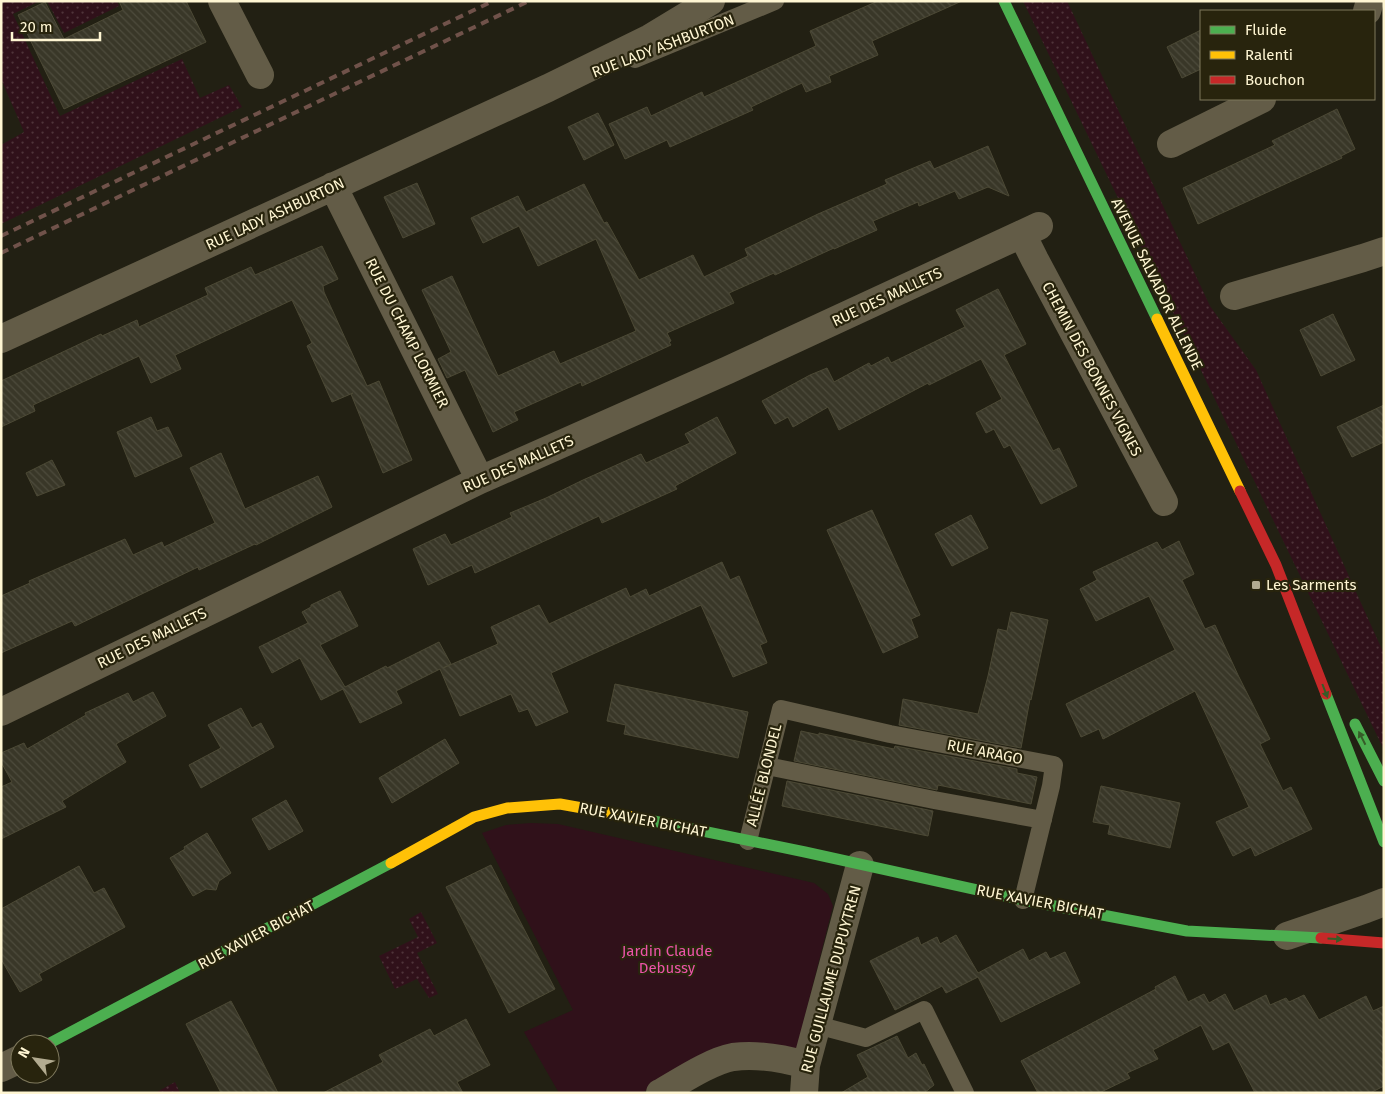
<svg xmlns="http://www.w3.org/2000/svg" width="1385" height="1094" font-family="'Fira Sans',sans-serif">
	<defs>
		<pattern id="grass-dots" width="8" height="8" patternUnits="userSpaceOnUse" patternTransform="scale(1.25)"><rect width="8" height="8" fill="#30111a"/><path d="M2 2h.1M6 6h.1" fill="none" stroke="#4f343a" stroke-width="1.8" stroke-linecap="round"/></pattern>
		<pattern id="building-back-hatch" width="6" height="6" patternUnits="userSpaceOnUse" patternTransform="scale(1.25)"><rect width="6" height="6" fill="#393728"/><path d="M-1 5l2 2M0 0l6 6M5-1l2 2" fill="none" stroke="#4d4b3c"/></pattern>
	</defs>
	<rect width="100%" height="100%" fill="#222013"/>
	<!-- grass -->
	<path fill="url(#grass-dots)" d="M1,1H40L13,14L60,116L182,59L200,98L229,85L242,107L1,224V145L24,132L1,79Z
		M47,1H117L119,6L64,33Z
		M1023,1H1067L1210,306L1256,370L1384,654V750Z
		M421,912L437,943L417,953L438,994L429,998L417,979L395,989L379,956L418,937L409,919Z
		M175,1082L180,1093H155Z"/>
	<!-- green -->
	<path fill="#30111a" d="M531,823L558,824L814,883L828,894L833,906L795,1055L710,1057L641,1093H559L524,1032L573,1010L482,833L506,825Z"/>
	<!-- building -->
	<path fill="url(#building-back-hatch)" stroke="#4c4935" d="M119,1H186L206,42L64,109L18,15L45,2L64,39L123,10Z
		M878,1H962L872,41L878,55L829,76L831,82L806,92L802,83L751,107L753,110L670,147L667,140L625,159L609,124L647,107L651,116L702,92L704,97L816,46L810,31Z
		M1201,30V69L1182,78L1167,47Z
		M1337,109L1355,149L1341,156L1342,158L1198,224L1183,188L1275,145L1272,141Z
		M598,113L614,145L584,160L568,127Z
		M988,146L1009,196L988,187L959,199L955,191L919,206L918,202L873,221L877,230L834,249V248L775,275L774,273L729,293L734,303L667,333L671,341L669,342L671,345L582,386L581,382L514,412L518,420L493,432L465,370L447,378L438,359L451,352L422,290L452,276L498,376L554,351L560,364L636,331L596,239L538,266L519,226L483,243L471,218L518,196L526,212L584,184L604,223L607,222L639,280L693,255L704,277L748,256L745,249L818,214L887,184L885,180L930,161L934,169Z
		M417,183L435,224L403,238L384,197Z
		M322,246L338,279L323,286L324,292L367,386L379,381L412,460L383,473L351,394L353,393L332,402L307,346L312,343L292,300L175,355L181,369L151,383L139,356L33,405L35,411L1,427V381L101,334L102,336L137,320L139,327L208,295L205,288L251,267L255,275Z
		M998,289L1026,344L1004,355L1053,451L1059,448L1077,486L1041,504L1010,445L1004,448L994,429L986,433L976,413L1002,399L981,359L929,385L928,383L839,430L828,407L793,427L788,417L775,424L762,401L810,375L827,368L834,382L869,363L871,366L888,357L891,363L965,327L956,310Z
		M1333,314L1355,360L1321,376L1300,330Z
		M1384,405V442L1352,457L1337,427Z
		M151,417L157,431L168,427L182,456L135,477L117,432Z
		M717,417L736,453L675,486L677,489L602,523L599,516L475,573L472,565L428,585L413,549L445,534L451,545L512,517L510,513L546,498L583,480L641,454L646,463L690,443L685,434Z
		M221,453L245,509L318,476L332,507L256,545L255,544L199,570L198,567L75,626L72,621L1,653V596L30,583L29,581L125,539L133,555L162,542L164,547L215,523L190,468Z
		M52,460L65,485L37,496L26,473Z
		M872,510L920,615L911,619L918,637L883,653L827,530Z
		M971,515L988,548L952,566L935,534Z
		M1179,541L1194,574L1182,580L1205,629L1215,625L1238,675L1270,739L1260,744L1283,791L1291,787L1312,829L1255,856L1251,847L1233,856L1216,822L1249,807L1195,691L1103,739L1099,729L1081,737L1066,704L1175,650L1149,596L1096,621L1080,589L1097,580L1093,572L1157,542L1162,550Z
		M722,562L730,580L739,576L767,642L760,645L767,663L733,677L701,605L551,673L568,712L536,726L528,709L519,712L511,694L460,716L440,669L396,691L402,703L360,723L343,689L321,700L300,658L272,673L259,647L308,623L302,612L311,607V605L340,591L358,626L320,645L345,687L386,666L387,668L439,642L451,664L443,668L498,644L491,627L539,605L549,624L626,588L630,597L646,589L649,596Z
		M1011,612L1048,620L1031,700L1030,699L1021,748L899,725L903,699L978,714L988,676L998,629L1007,631Z
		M615,684L748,712L738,758L624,734L626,725L607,721Z
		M153,692L166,716L116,744L126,762L62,801L66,807L1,839V787L12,782L1,762V753L24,743L27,749L86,715L85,713L128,693L133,702Z
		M241,708L252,728L261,723L274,747L201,788L189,765L221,748L208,725Z
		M801,731L819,735V733L894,749L895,746L1017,769V773L1037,777L1031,804L938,785L937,790L794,761Z
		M445,739L459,763L392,803L379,778Z
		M787,781L933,811L928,836L782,806Z
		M1101,786L1180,803L1170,848L1108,834L1110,825L1093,822Z
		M286,800L303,831L269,850L252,819Z
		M207,833L231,873L219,881L216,890L206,889L193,896L170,858L185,849L184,847Z
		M491,865L555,989L509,1013L446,887Z
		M79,866L94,893L104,888L125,927L39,974L42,980L20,992L1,959V909Z
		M956,935L978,973L1023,949L1029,961L1046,952L1050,959L1065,952L1080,983L1001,1022L978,977L946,993L942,986L895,1010L870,961L918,937L921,945L937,937L940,944Z
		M1175,976L1188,1002L1204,994L1209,1003L1225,994L1234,1011L1266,995L1270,1005L1286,998L1289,1002L1304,995L1319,1020L1366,996L1373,1011L1384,1006V1086L1370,1093H1255L1229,1042L1213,1050L1201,1025L1153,1050L1158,1059L1127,1073L1130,1078L1099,1093H1038L1021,1061L1156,989L1155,987Z
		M231,1001L248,1033L278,1093H221L186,1024Z
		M466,1019L490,1065L457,1082L463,1093H323L383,1062L379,1055L430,1029L434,1036Z
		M897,1036L908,1058L916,1053L922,1065L924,1064L934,1085L924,1093H841L868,1077L857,1055Z"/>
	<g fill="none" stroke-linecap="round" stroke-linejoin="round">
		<!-- lane -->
		<path stroke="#635c47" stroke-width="18" d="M635,59L775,1
			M767,766L934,800L1043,820
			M748,841L781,709L890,734L1054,765L1051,786L1023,900
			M819,1020L828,1028L866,1038L924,1010L965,1093"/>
		<!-- street -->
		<path stroke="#635c47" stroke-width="28" d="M222,1L260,75
			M1367,11L1370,1
			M1171,144L1262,99
			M333,186L480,480
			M1022,234L1035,260L1164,502
			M1234,296L1363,258L1384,251
			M1,339L548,88L650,38L711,1
			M1,712L480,480L728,370L1039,226
			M1287,936L1366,909L1384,902
			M1,1068L20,1059
			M660,1093C681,1081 711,1061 733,1057C756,1054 785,1059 806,1065
			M804,1093L806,1065L860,865"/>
		<!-- fast -->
		<path stroke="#4caf50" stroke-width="11" d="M1004,1L1157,319
			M1326,694L1384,842
			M1355,724L1384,781
			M644,819L805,852L1023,900L1187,931L1321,938
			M48,1044L391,863"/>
		<!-- slow -->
		<path stroke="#ffc107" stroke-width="11" d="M1157,319L1240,491
			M391,863L474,817L507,808L560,804L644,819"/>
		<!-- jam -->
		<path stroke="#c62828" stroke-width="11" d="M1240,491L1276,565L1326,694
			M1321,938L1384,943"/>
		<!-- rail -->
		<path stroke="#70524a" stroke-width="4" stroke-dasharray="8 6" stroke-linecap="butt" d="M1,236L493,1
			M1,253L529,1"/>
	</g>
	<!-- one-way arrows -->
	<defs><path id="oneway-solid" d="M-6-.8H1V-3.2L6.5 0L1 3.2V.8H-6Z" transform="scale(1.25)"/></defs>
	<g fill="#365c28">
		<use href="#oneway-solid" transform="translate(1325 691) rotate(69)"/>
		<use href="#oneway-solid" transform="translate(1362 738) rotate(-117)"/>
		<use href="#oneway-solid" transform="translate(1335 939) rotate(4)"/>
	</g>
	<!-- markers -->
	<rect fill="#b2ab90" stroke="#28240d" stroke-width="2" x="1251" y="580" width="10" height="10" rx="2.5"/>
	<g text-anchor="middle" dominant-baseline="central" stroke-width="4.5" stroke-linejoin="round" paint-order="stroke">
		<!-- street labels -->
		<g font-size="15" fill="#fff6d3" stroke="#28240d">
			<text transform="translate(663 46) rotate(-21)">RUE LADY ASHBURTON</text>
			<text transform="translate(275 214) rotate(-25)">RUE LADY ASHBURTON</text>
			<text transform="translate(1157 284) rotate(64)">AVENUE SALVADOR ALLENDE</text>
			<text transform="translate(887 297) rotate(-25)">RUE DES MALLETS</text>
			<text transform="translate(407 333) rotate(63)">RUE DU CHAMP LORMIER</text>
			<text transform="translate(1092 369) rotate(62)">CHEMIN DES BONNES VIGNES</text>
			<text transform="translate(518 464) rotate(-24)">RUE DES MALLETS</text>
			<text transform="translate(152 638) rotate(-26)">RUE DES MALLETS</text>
			<text transform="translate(985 752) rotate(11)">RUE ARAGO</text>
			<text transform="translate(764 775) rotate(-76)">ALLÉE BLONDEL</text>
			<text transform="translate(643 820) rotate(11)">RUE XAVIER BICHAT</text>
			<text transform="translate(1040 902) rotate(11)">RUE XAVIER BICHAT</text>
			<text transform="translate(256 935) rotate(-28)">RUE XAVIER BICHAT</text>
			<text transform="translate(831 979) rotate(-75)">RUE GUILLAUME DUPUYTREN</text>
		</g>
		<!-- poi labels -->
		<g font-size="15" fill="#fff6d3" stroke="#28240d" text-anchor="start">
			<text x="1266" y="585">Les Sarments</text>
		</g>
		<!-- park labels -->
		<g font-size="15" fill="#ec53a9" stroke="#28240d">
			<text x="667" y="951">Jardin Claude<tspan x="667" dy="17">Debussy</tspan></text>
		</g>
	</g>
	<!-- border -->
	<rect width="1385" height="1094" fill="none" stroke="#fff6d3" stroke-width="5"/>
	<!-- legend -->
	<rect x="1200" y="10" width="175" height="90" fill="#28240d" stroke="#7e785c"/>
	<rect x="1210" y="26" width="25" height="8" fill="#4caf50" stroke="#7e785c"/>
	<text x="1245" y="35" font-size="15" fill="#fff6d3">Fluide</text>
	<rect x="1210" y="51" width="25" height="8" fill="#ffc107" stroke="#7e785c"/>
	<text x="1245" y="60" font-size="15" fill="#fff6d3">Ralenti</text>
	<rect x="1210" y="76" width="25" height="8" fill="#c62828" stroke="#7e785c"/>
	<text x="1245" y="85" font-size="15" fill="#fff6d3">Bouchon</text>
	<!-- north arrow -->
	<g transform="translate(35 1059) rotate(300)"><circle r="24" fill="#28240d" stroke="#7e785c"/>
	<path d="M0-4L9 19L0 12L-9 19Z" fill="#b2ab90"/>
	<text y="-8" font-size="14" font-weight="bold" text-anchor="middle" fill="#fff6d3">N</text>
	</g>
	<!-- scale -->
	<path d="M12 32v8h88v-8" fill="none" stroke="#fff6d3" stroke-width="2.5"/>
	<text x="20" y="32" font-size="15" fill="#fff6d3" stroke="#28240d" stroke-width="4" paint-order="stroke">20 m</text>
</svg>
